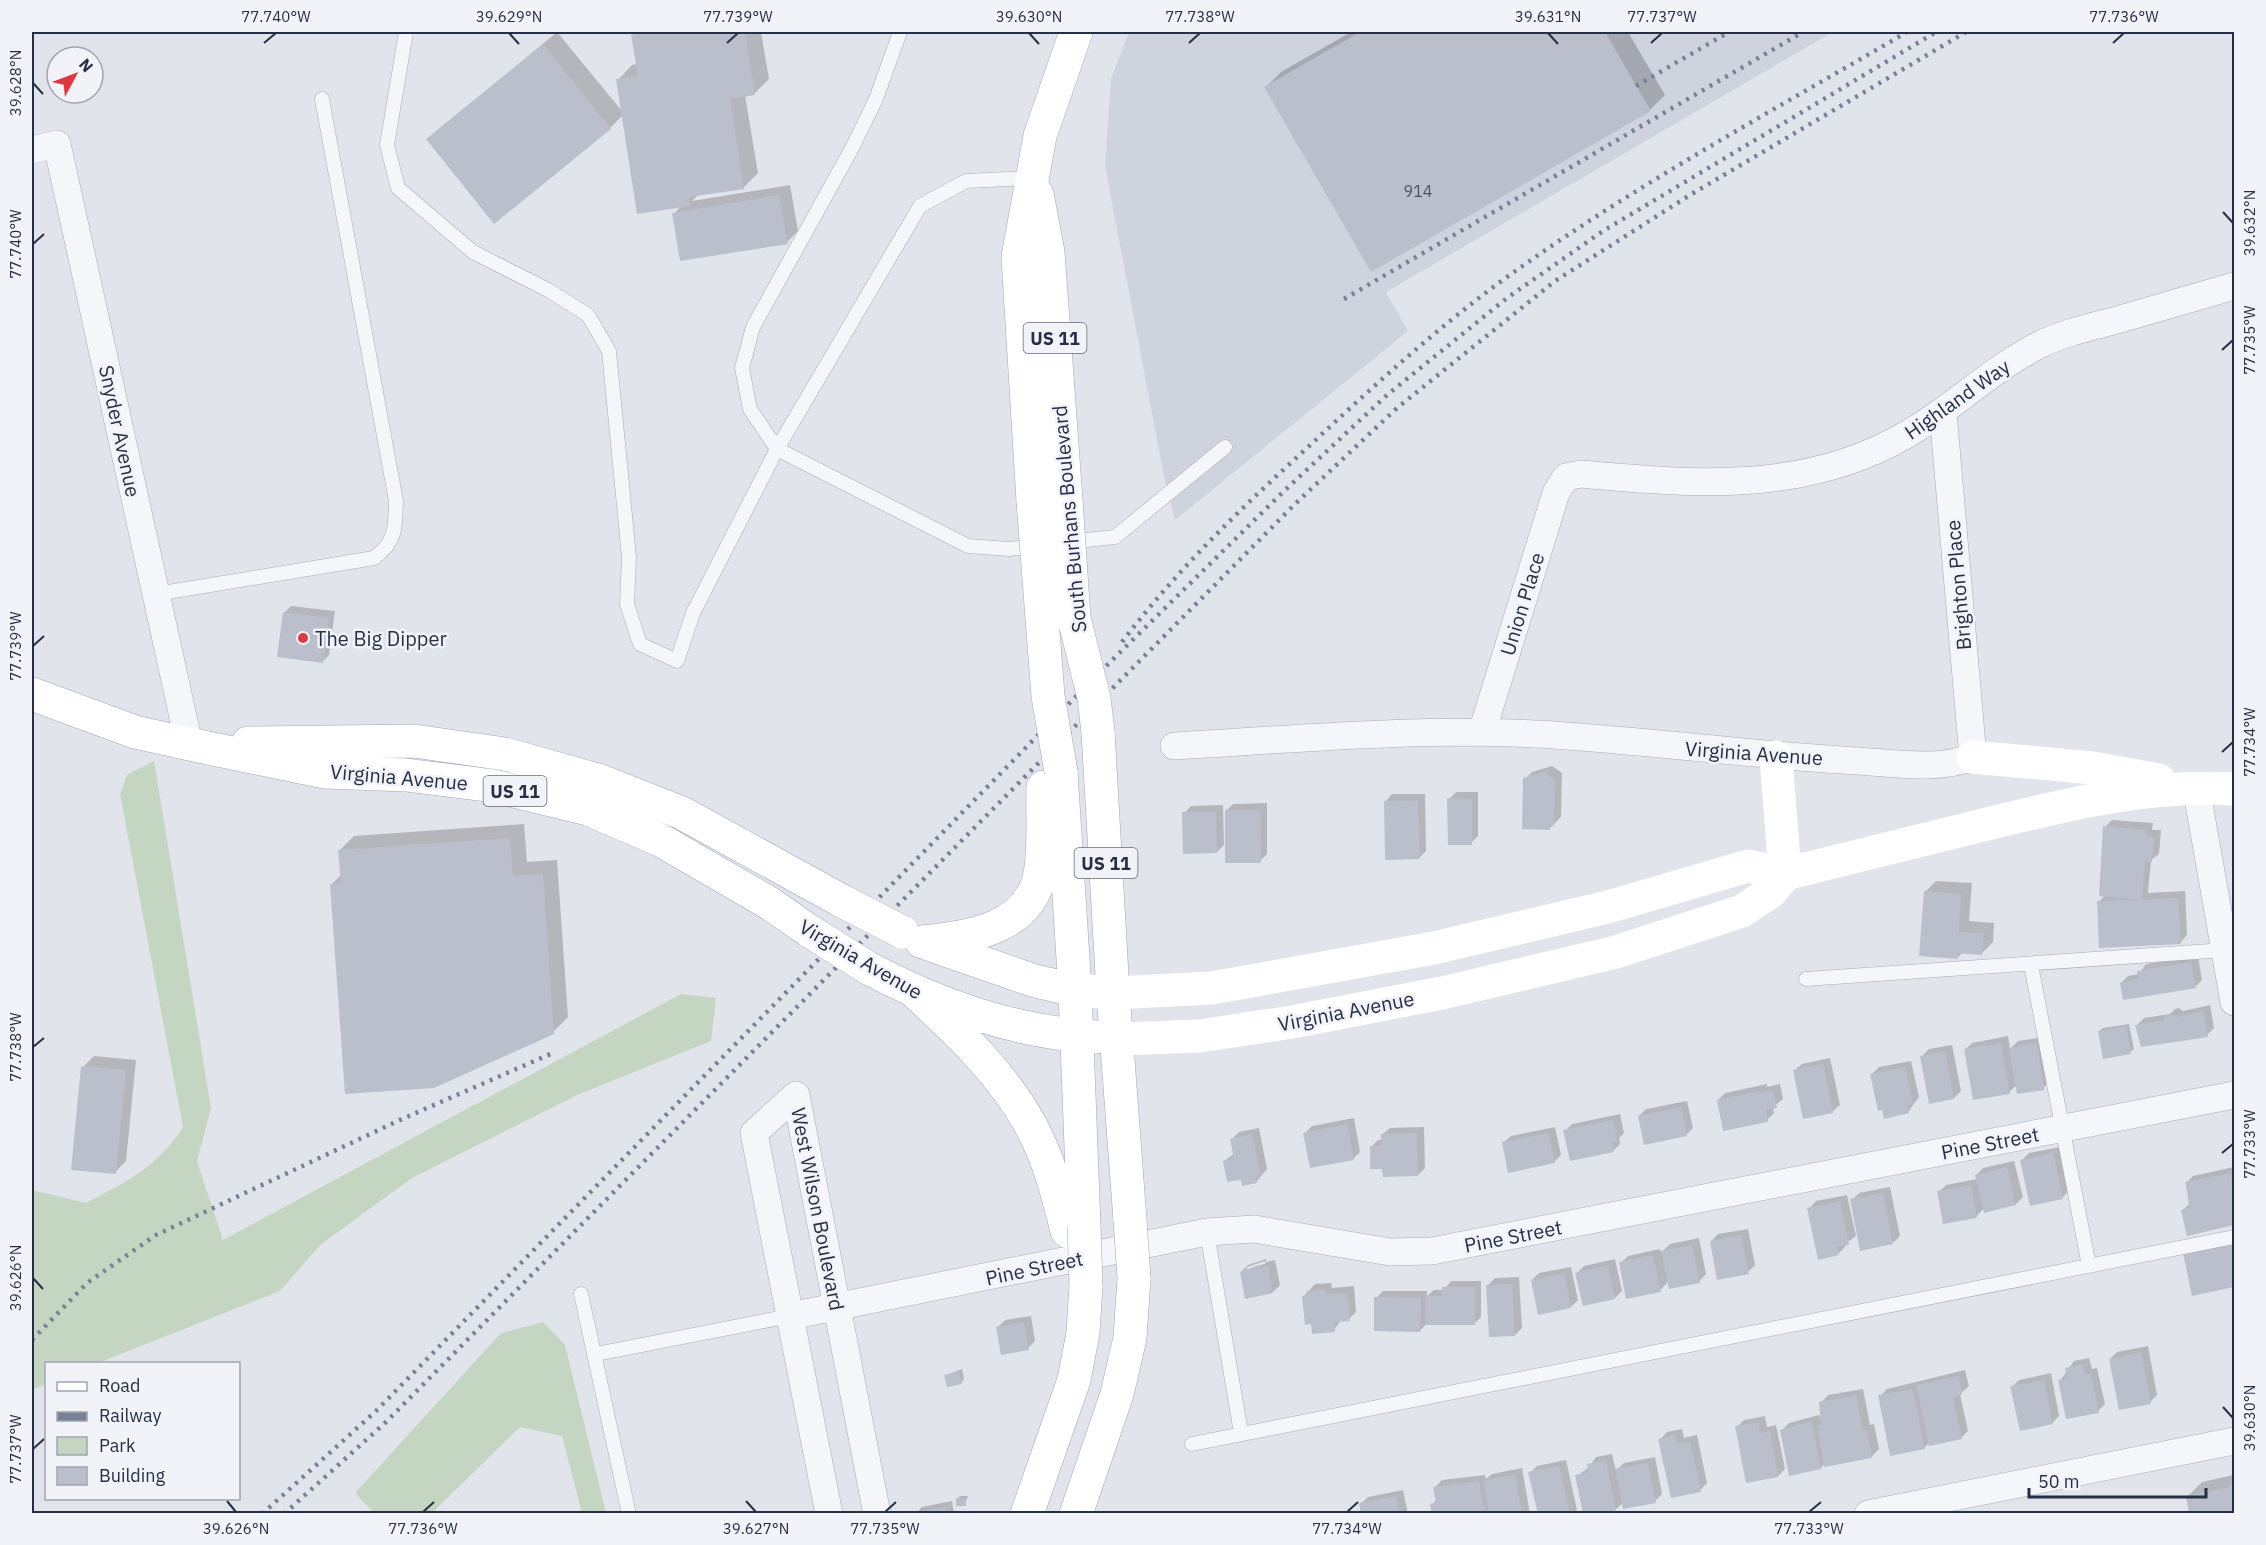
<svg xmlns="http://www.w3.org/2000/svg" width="2266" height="1545" font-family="'IBM Plex Sans',sans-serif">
	<rect width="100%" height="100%" fill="#e1e4eb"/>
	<!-- built -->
	<path fill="#cfd3de" d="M1129,32H1833L1386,292L1408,331L1175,520L1164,476L1105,166L1111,79Z"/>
	<!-- green -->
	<path fill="#c4d6c1" d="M154,761L211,1108L197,1161L223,1240L681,994L716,998L711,1041L577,1095L412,1178L320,1245L280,1291L98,1363L46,1364V1384L32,1390V1190L86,1203C126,1182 158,1167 183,1127L120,794L127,775Z
		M543,1322L565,1345L606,1513H582L562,1436L520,1427L432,1513H374L355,1493L501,1333Z"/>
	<!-- shadow -->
	<path fill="#0003" fill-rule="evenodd" d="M557,32L622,111L618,80L632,65L638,64L633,35L637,32H761L769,79L754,94L745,95L758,173L743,188L699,194L692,201L790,185L798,231L787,242L674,214L681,206L623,115L610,128L428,139Z
		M1351,32H1628L1665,95L1650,110L1266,87L1281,72Z
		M291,606L335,611L329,655L322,662L284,613Z
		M1552,766L1562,773L1561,817L1549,829L1525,779L1532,772Z
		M1456,792H1478V836L1471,843L1449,799Z
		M1392,794H1425L1426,851L1419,858L1385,802Z
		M1267,803V854L1260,861L1226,811L1233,804Z
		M1223,805L1224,845L1217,852L1184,813L1191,806Z
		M2112,820L2153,823L2152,830H2161L2159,854L2151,860L2148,893L2185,891L2187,935L2180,943L2099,902L2105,895V827Z
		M524,824L527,862L557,860L568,1017L553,1032L332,884L341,875L340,850L354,836Z
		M1936,881L1972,883L1969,921L1994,923L1993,942L1982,953L1963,952L1957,958L1925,892Z
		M2198,956L2202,980L2195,987L2121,983L2128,976L2139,974L2146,964Z
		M2210,1005L2214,1028L2207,1035L2137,1025L2144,1018L2170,1014L2175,1009L2179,1008L2183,1011Z
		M2129,1024L2134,1049L2130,1052L2099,1031L2103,1028Z
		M2008,1036L2010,1049L2018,1041L2043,1037L2050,1081L2043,1088L2017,1085L2009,1092L1965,1050L1972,1043Z
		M1952,1045L1961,1091L1954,1098L1922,1056L1929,1049Z
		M94,1056L136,1060L126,1161L115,1172L83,1067Z
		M1830,1058L1840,1105L1832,1112L1794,1071L1802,1064Z
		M1911,1061L1919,1097L1908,1112L1872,1074L1879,1067Z
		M1767,1084V1087L1780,1084L1783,1099L1773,1107L1774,1113L1767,1120L1718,1100L1725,1093Z
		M1687,1101L1693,1128L1686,1135L1639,1116L1646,1109Z
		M1620,1114L1624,1133L1619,1138L1620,1144L1613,1151L1565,1131L1572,1124Z
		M1354,1118L1360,1152L1353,1159L1305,1133L1312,1126Z
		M1424,1127L1425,1168L1418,1175L1384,1168L1371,1147L1378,1140H1383L1382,1135L1390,1128Z
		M1555,1127L1561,1155L1554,1162L1503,1143L1511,1136Z
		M1259,1128L1267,1169L1257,1181L1242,1178L1224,1161L1234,1154L1232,1139L1239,1132Z
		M2060,1147L2069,1190L2062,1198L2022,1160L2029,1153Z
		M2014,1161L2023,1197L2016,1204L1984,1208L1976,1217L1939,1192L1946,1185L1977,1179L1976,1175L1983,1168Z
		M2234,1167V1224L2188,1234L2182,1211L2189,1204L2186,1183L2193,1176Z
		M1890,1187L1900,1236L1893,1243L1852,1200L1859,1193Z
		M1847,1195L1856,1236L1845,1244V1247L1838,1254L1809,1209L1816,1201Z
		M1748,1229L1755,1265L1748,1272L1711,1242L1718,1234Z
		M2234,1237V1285L2193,1294Z
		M1699,1238L1706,1274L1699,1282L1669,1281L1660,1290L1621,1263L1628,1256L1660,1249L1661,1253L1670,1244Z
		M1266,1259V1262L1275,1260L1280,1285L1273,1292L1241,1272L1248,1265ZM1265,1261L1266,1263L1247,1271V1267Z
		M1615,1259L1622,1291L1615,1298L1577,1273L1584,1266Z
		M1571,1267L1578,1300L1571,1307L1532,1280L1539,1273Z
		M1519,1277L1522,1328L1515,1335L1488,1285L1495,1278Z
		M1451,1281H1481V1317L1474,1324L1427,1323L1420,1331L1376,1298L1383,1291H1427V1296L1434,1290H1444Z
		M1331,1283L1332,1288L1354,1286L1356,1312L1349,1319L1341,1320L1334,1330L1304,1296L1315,1284Z
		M1031,1316L1035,1341L1028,1348L998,1327L1005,1320Z
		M2148,1346L2157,1395L2150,1402L2110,1359L2117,1352Z
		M2089,1358L2092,1369L2097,1368L2105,1404L2098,1411L2060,1381L2074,1361Z
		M962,1369L964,1379L961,1383L946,1375Z
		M1965,1370L1969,1386L1960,1394L1968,1431L1961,1438L1930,1442L1924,1448L1880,1396L1887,1389Z
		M2051,1373L2059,1416L2052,1423L2012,1387L2019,1380Z
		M1863,1389L1870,1425L1874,1424L1879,1449L1872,1456L1825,1463L1821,1468L1782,1430L1789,1423L1819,1415L1822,1422L1821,1403L1828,1395Z
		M1765,1416L1767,1427L1776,1425L1785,1469L1778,1476L1737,1427L1744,1420Z
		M1682,1429L1684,1438L1697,1435L1707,1483L1700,1490L1660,1440L1667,1432Z
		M1612,1454L1616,1471L1624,1463L1655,1457L1662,1494L1655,1501L1624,1502L1615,1510L1585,1514L1577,1476L1589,1467L1596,1457Z
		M1566,1460L1577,1510L1573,1514H1539L1530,1473L1537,1466Z
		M1522,1468L1530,1514H1433L1432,1505L1437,1499L1435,1487L1442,1480L1485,1475L1486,1479L1492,1474Z
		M2234,1475V1514H2191L2187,1497L2202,1482Z
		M1403,1490L1408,1514H1363L1361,1504L1368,1497Z
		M960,1496H968L965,1504L957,1499Z
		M952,1501L954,1514H915L922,1507Z"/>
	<!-- building -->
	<path fill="#bbbfcc" d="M653,32H745L755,95L730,99L744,189L689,197L690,206L637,214L616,79L638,76L631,35Z
		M1360,32H1605L1651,111L1371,272L1264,87Z
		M543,44L611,129L494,224L426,139Z
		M779,195L788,244L680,261L672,213Z
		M283,612L329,618L323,663L277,657Z
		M1544,772L1555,780L1554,826L1550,825V830L1522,829L1523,778Z
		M1447,798L1472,799V845H1448Z
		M1418,800L1420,859L1385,860L1384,801Z
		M1225,810H1260L1261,863H1225Z
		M1182,812H1216L1217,853L1183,854Z
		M2103,826L2146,830V836L2154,837L2152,862L2145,861L2142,900L2178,898L2181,944L2099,948L2097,901L2142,900L2099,896Z
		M510,838L513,876L543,874L554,1034L434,1088L345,1094L330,884L341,883L338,850Z
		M1924,891L1961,894L1959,932L1984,933L1982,955L1958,953V959L1919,956Z
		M2191,962L2196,988L2123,1000L2120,983L2138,979L2137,971Z
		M2203,1011L2208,1037L2141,1047L2135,1025L2164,1020L2166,1015L2172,1014L2176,1017Z
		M2126,1026L2131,1054L2103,1059L2098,1031Z
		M2001,1043L2010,1094L1973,1100L1964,1049Z
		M2037,1043L2044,1090L2017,1094L2009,1048Z
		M1945,1051L1954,1099L1929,1104L1920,1056Z
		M1823,1064L1833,1113L1803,1119L1793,1070Z
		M81,1066L126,1070L116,1174L71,1170Z
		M1905,1067L1913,1105L1907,1106L1909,1113L1884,1119L1882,1110L1878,1111L1870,1074Z
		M1760,1091L1761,1093L1773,1091L1777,1108L1766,1110L1768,1122L1723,1131L1717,1100Z
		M1681,1107L1687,1136L1644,1145L1638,1116Z
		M1613,1120L1618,1142L1612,1143L1614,1152L1570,1161L1563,1130Z
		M1347,1124L1354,1160L1310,1168L1303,1133Z
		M1417,1133L1418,1176L1383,1177L1382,1169H1370V1146H1381V1134Z
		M1548,1133L1555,1163L1508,1173L1502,1142Z
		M1252,1134L1261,1177L1256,1178L1257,1183L1242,1186L1241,1180L1227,1182L1223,1161L1234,1159L1230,1139Z
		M2053,1153L2063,1199L2030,1206L2020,1160Z
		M2007,1167L2016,1205L1984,1213L1975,1175Z
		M2230,1173L2234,1193V1225L2187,1236L2181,1210L2190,1207L2185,1182Z
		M1971,1185L1977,1218L1943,1224L1937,1191Z
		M1883,1193L1893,1244L1860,1251L1850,1199Z
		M1840,1201L1849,1245L1837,1247L1839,1255L1818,1260L1807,1208Z
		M1741,1235L1749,1274L1717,1280L1710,1241Z
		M2234,1242V1287L2192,1296L2183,1253Z
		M1692,1245L1700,1283L1669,1289L1661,1251Z
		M1653,1255L1661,1292L1626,1299L1619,1262Z
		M1259,1265V1268L1268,1266L1273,1293L1245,1299L1240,1272Z
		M1608,1265L1615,1299L1583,1306L1575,1273Z
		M1564,1273L1571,1308L1538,1315L1531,1280Z
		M1512,1284L1515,1336L1489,1337L1486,1285Z
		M1442,1287H1475V1325H1426L1425,1296H1442Z
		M1325,1289V1294L1347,1293L1350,1321L1334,1322L1335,1332L1312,1334L1311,1324L1305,1325L1302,1296H1307L1306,1291Z
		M1374,1297L1421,1298L1420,1332L1374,1331Z
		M1024,1322L1029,1350L1001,1355L996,1327Z
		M2141,1352L2151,1404L2119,1410L2109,1359Z
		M2082,1364L2085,1375L2091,1374L2099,1413L2066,1419L2058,1380L2067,1378L2065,1368Z
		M959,1372L962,1384L947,1387L944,1375Z
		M1959,1376L1962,1395L1953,1397L1962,1439L1929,1446L1916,1385Z
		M2044,1380L2053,1424L2020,1431L2010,1386Z
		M1913,1389L1925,1449L1890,1456L1878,1395Z
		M1856,1395L1863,1431L1867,1430L1872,1458L1824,1467L1817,1426L1821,1425L1819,1402Z
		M1812,1421L1821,1469L1789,1476L1780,1430Z
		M1758,1422L1760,1433L1770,1431L1778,1477L1746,1483L1735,1426Z
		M1675,1435L1677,1444L1690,1441L1701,1492L1671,1498L1658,1439Z
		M1606,1460L1616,1512L1583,1514L1575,1475L1589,1472L1587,1464Z
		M1648,1463L1656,1503L1623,1509L1615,1469Z
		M1559,1466L1570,1514H1538L1528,1472Z
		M1515,1475L1522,1514H1489L1483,1480Z
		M2234,1480V1514H2189L2186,1496L2227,1488L2231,1486V1481Z
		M1479,1481L1485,1514H1432L1430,1504L1436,1503L1433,1487Z
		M1396,1496L1400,1514H1361L1359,1503Z
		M956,1498H966V1506H956Z
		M945,1507L946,1514H918V1512Z"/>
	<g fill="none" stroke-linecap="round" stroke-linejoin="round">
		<defs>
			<path id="service" d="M406,32L387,145L398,188L473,252L548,290L588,315L609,351L629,557L627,604L640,644L677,661L693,613L777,449L920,206L966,181L1031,178
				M900,32L876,99L851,150L753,327L742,368L750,409L777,449L968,546L1009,549L1036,546
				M1067,542L1115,537L1225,447
				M156,594L374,558C397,541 395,527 396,501L322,99
				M2031,965L2089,1266
				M1806,979L2225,950
				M1207,1232L1241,1433
				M581,1294L629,1514
				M596,1354L790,1316
				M1192,1444L2234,1237"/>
			<path id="minor" d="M32,150L57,144L189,744
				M1482,732L1556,493L1566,477L1581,474C1692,484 1803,494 1904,436C1952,409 1990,370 2039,345C2063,333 2091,327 2117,320C2156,309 2195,297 2234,286
				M1174,746C1295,739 1416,728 1536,734C1643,740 1750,755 1857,761C1895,763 1937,771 1973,757L1943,413
				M2196,787L2234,1002
				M796,1095L754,1133L829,1514
				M796,1095L877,1514
				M790,1316L1207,1232L1254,1229L1390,1252L1432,1251L2234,1095
				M1868,1514L2234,1441"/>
			<path id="primary" d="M1037,194L1048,252L1066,500
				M1033,501L1018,257L1040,136L1076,32
				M32,694L135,732L189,744L325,772L406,775L494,786L588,809L662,841L769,903L811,932
				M1098,732L1113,993L1130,1220
				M248,743L414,741L505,754L601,781L682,813L842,901
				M1061,772L1075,990L1084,1226
				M922,942C968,937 1029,930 1040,874C1045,846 1042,815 1043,787
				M928,944L1035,981L1075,990
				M868,968C940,1006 1014,1032 1096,1037
				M916,993C959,1033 1003,1074 1031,1126C1049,1159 1058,1195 1067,1231
				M1027,1514L1074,1380L1083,1333L1086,1285
				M1076,1514L1117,1394L1130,1338L1134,1278"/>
		</defs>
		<!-- service casing -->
		<use href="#service" stroke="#a5aab6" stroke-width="15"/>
		<!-- minor casing -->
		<use href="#minor" stroke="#a5aab6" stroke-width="28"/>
		<!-- primary casing -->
		<use href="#primary" stroke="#9fa7b8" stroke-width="34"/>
		<!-- service -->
		<use href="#service" stroke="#f5f6f9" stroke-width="14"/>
		<!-- minor -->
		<use href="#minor" stroke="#f5f6f9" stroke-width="27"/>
		<!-- secondary -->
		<path stroke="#fff" stroke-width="33" d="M1776,757L1785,874
			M1973,757L2093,768L2159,780
			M1075,990L1113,993L1212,988L1434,948L1608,907L1748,866L1785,874C1849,858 1914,842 1979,826C2064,805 2147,784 2234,789
			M1119,1039L1200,1036L1292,1022L1442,993L1616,952L1742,911L1771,892L1785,874"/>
		<!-- primary -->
		<use href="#primary" stroke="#fff" stroke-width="33"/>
		<!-- rail -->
		<path stroke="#798197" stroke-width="4.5" stroke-dasharray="3 6" stroke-linecap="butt" d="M1636,86L1729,32
			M1344,299L1803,32
			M1122,642C1176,571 1240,509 1306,449C1367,392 1429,335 1496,285C1626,190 1769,113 1907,32
			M32,1340L87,1283L156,1235L402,1119L555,1052
			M262,1514L376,1411L1097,675L1283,492L1387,395L1507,298L1603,231L1936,32
			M284,1514L386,1422L1295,504L1397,408L1555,281L1690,195L1966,32"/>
		<defs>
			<path id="primary-bridge" d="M1066,500L1074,618L1094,698L1098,732
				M1033,501L1048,696L1061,772
				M842,901L902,932
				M811,932L868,968
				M1130,1220L1134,1278
				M1084,1226L1086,1285"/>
		</defs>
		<!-- primary-bridge casing -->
		<use href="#primary-bridge" stroke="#9fa7b8" stroke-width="34" stroke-linecap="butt"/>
		<!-- primary-bridge -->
		<use href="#primary-bridge" stroke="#fff" stroke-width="33"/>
	</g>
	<!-- ticks -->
	<path fill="none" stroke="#272f45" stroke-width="2" d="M509,33L519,44M1029,33L1039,44M1548,33L1558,44M264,43L276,33M727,43L738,33M1189,43L1200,33M1651,43L1662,33M2113,43L2124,33M33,83L43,94M2223,212L2233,223M33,244L44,234M2222,350L2233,340M33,646L44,636M2222,752L2233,742M33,1047L44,1038M2222,1153L2233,1144M33,1278L43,1289M2223,1407L2233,1418M33,1449L44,1439M227,1501L236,1512M746,1501L756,1512M423,1512L434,1502M885,1512L896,1502M1347,1512L1358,1502M1809,1512L1821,1502"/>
	<!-- markers -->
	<circle fill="#dd3941" stroke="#f1f3f8" stroke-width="2" cx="303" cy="638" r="6"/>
	<g text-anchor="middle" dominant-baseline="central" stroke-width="5" stroke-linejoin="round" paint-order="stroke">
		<!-- number labels -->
		<g font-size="16" fill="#4c5367">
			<text x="1418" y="191">914</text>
		</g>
		<!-- shield labels -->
		<g fill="#f1f3f8" stroke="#646a7b" stroke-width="1.5">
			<rect x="1023.5" y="323" width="63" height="30" rx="4.5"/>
			<rect x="483.5" y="776" width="63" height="30" rx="4.5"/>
			<rect x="1074.5" y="848" width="63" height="30" rx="4.5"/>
		</g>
		<g font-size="18" font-weight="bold" fill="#272f45">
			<text x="1055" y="338">US 11</text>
			<text x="515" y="791">US 11</text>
			<text x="1106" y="863">US 11</text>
		</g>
		<!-- street labels -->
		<g font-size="20" fill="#272f45" stroke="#f1f3f8">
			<text transform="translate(1957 399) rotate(-35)">Highland Way</text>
			<text transform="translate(120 431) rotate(78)">Snyder Avenue</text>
			<text transform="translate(1069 519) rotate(-95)">South Burhans Boulevard</text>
			<text transform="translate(1958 585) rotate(-95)">Brighton Place</text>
			<text transform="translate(1522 604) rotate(-73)">Union Place</text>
			<text transform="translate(1754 753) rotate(4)">Virginia Avenue</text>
			<text transform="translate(399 777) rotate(5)">Virginia Avenue</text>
			<text transform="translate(861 959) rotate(30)">Virginia Avenue</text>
			<text transform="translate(1346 1011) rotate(-11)">Virginia Avenue</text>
			<text transform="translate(1990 1143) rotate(-11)">Pine Street</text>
			<text transform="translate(818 1209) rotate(79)">West Wilson Boulevard</text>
			<text transform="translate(1513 1236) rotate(-11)">Pine Street</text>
			<text transform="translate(1034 1268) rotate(-12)">Pine Street</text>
		</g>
		<!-- poi labels -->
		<g font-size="20" fill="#272f45" stroke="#f1f3f8" text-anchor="start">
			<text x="315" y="638">The Big Dipper</text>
		</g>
	</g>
	<!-- border -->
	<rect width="2266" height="1545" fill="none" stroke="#f1f3f8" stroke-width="66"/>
	<!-- legend -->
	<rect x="45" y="1362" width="195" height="138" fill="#f1f3f8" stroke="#a0a5b0" stroke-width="1.5"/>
	<rect x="57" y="1382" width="30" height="9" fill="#ffffff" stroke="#a0a5b0" stroke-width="1.5"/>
	<text x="99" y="1392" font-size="18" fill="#272f45">Road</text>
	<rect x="57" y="1412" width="30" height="9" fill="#798197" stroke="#a0a5b0" stroke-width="1.5"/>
	<text x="99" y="1422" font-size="18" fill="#272f45">Railway</text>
	<rect x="57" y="1437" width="30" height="18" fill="#c4d6c1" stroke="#a0a5b0" stroke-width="1.5"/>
	<text x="99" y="1452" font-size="18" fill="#272f45">Park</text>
	<rect x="57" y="1467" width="30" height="18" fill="#bbbfcc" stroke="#a0a5b0" stroke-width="1.5"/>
	<text x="99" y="1482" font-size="18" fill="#272f45">Building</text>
	<!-- north arrow -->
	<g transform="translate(75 75) rotate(49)"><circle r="28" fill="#f1f3f8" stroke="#a0a5b0" stroke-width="1.5"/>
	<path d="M0-4.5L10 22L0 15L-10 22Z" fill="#dd3941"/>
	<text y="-9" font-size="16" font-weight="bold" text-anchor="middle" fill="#272f45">N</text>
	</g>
	<!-- scale -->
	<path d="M2029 1488v9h177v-9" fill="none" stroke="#272f45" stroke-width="3"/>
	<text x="2038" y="1488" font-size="18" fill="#272f45" stroke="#f1f3f8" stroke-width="4.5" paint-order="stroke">50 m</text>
	<rect x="33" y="33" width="2200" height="1479" fill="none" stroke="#272f45" stroke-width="2"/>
	<g font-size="15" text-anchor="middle" fill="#272f45">
		<text x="276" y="22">77.740°W</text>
		<text x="509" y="22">39.629°N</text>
		<text x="738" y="22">77.739°W</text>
		<text x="1029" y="22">39.630°N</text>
		<text x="1200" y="22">77.738°W</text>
		<text x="1548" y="22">39.631°N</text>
		<text x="1662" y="22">77.737°W</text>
		<text x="2124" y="22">77.736°W</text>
		<text transform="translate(16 83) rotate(-90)" y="5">39.628°N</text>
		<text transform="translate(2250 223) rotate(-90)" y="5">39.632°N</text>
		<text transform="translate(16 244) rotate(-90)" y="5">77.740°W</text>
		<text transform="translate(2250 340) rotate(-90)" y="5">77.735°W</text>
		<text transform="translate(16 646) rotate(-90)" y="5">77.739°W</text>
		<text transform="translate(2250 742) rotate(-90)" y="5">77.734°W</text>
		<text transform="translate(16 1047) rotate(-90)" y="5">77.738°W</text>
		<text transform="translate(2250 1144) rotate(-90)" y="5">77.733°W</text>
		<text transform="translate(16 1278) rotate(-90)" y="5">39.626°N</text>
		<text transform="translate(2250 1418) rotate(-90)" y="5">39.630°N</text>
		<text transform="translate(16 1449) rotate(-90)" y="5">77.737°W</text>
		<text x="236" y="1534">39.626°N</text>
		<text x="423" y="1534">77.736°W</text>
		<text x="756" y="1534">39.627°N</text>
		<text x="885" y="1534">77.735°W</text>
		<text x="1347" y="1534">77.734°W</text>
		<text x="1809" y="1534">77.733°W</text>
	</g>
</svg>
